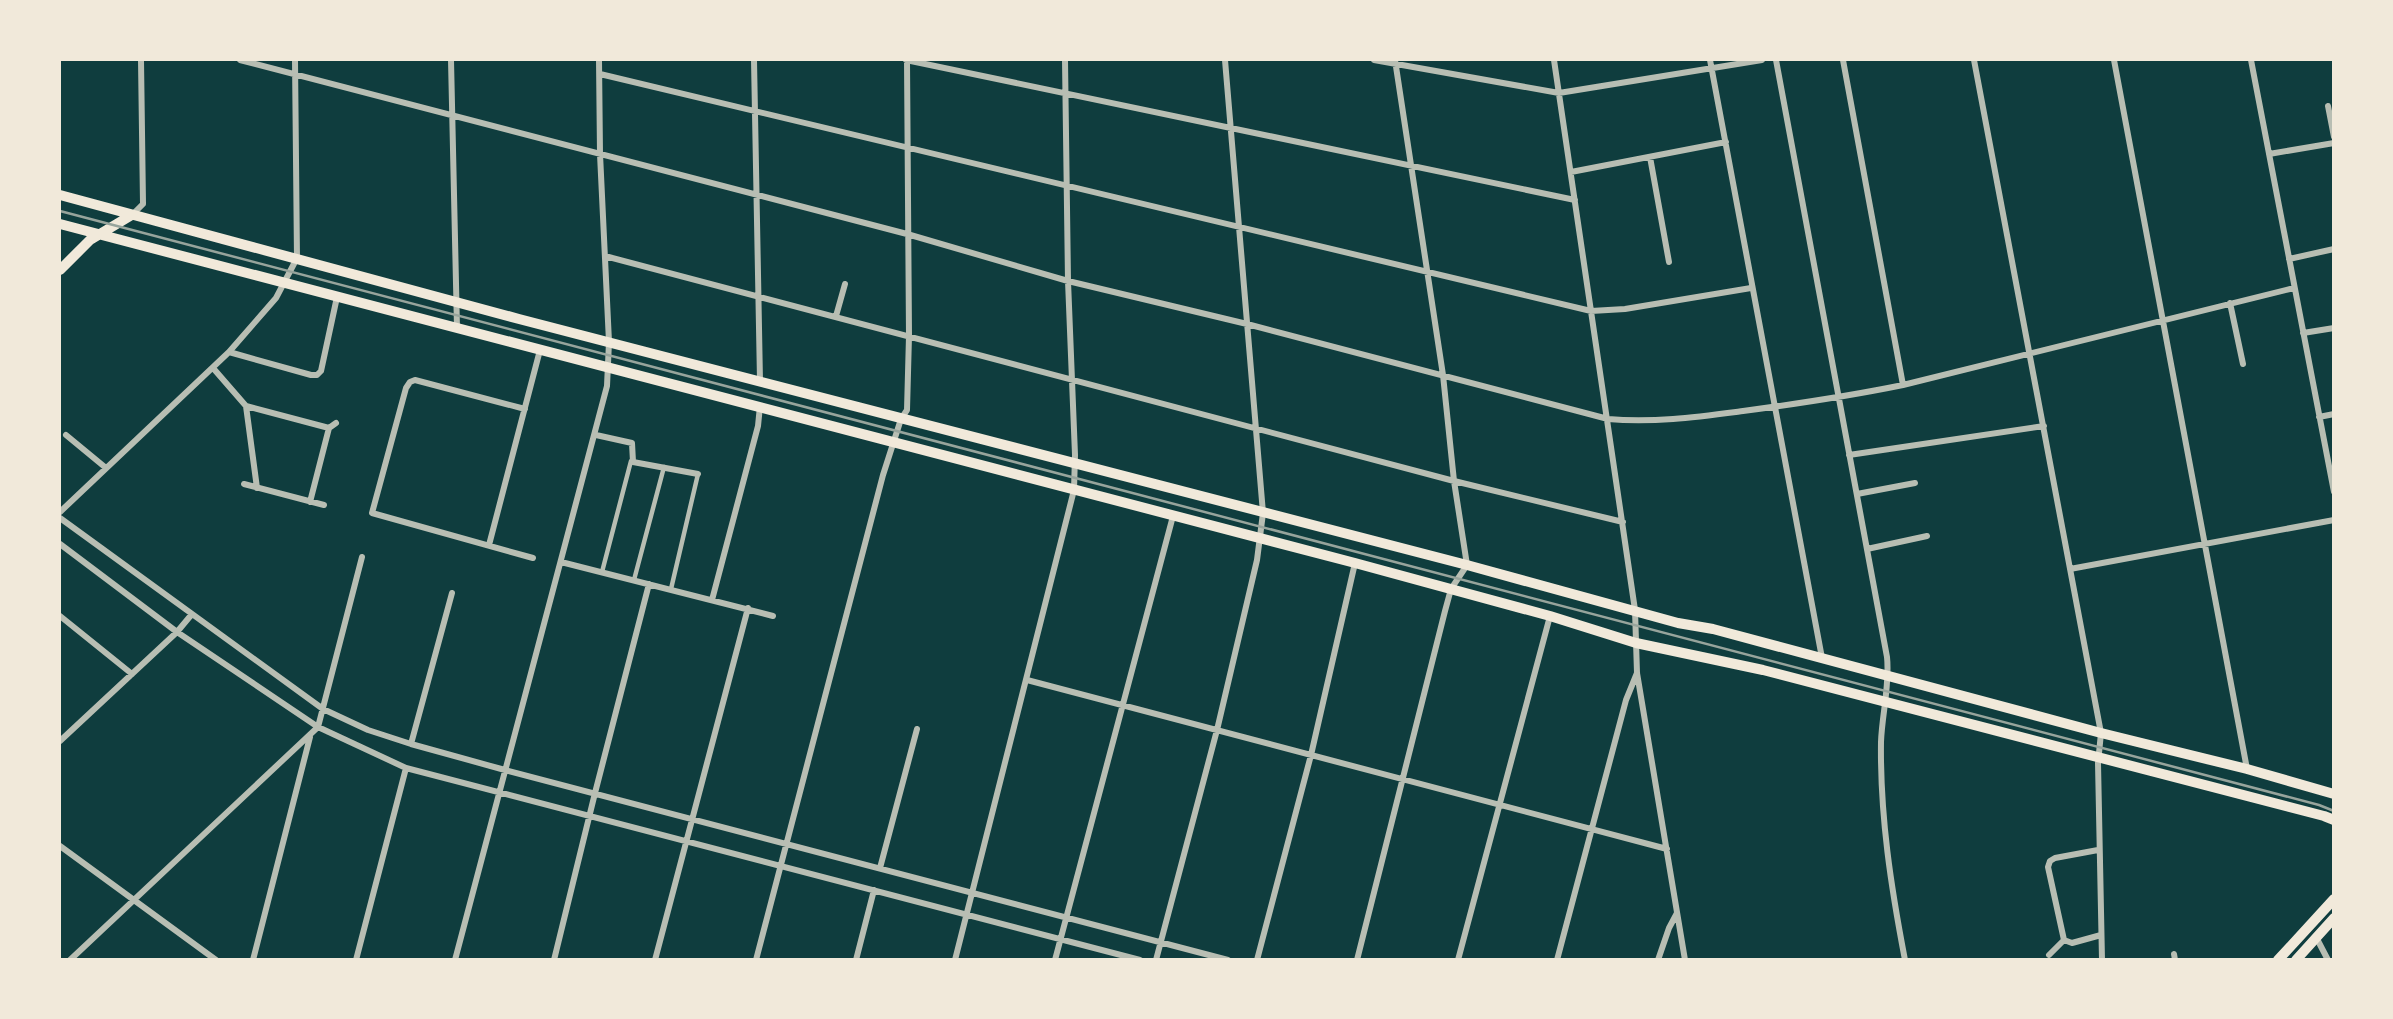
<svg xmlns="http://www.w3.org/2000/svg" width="2393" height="1019" font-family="'PT Serif',serif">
	<rect width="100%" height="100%" fill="#0f3d3e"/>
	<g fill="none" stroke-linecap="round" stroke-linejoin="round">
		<!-- pedestrian -->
		<path stroke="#b8beb3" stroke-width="4.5" d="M602,572L631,461
			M634,580L664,467
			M671,589L698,474"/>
		<!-- minor -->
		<path stroke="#b8beb3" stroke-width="6" d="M240,60L907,234L1068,281L1247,324L1608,419C1654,423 1697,417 1743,411C1796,404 1849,396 1903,385L2294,288
			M451,60L457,328
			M754,60L760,381
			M906,60L1575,200
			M1374,60L1559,93L1762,60
			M1554,60L1635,610L1637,673L1685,960
			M1710,60L1822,658
			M1776,60L1887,657C1890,685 1882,714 1881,742C1880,816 1891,887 1905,960
			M1843,60L1903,385
			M1974,60L2101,733L2098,763L2102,960
			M2114,60L2247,769
			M2251,60L2334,492
			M600,74L1591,311L1625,309L1751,288
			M2328,106L2334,137
			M2269,154L2334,143
			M1650,157L1669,262
			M1571,172L1726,142
			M132,215L143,204L141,60
			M605,256L1454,481L1623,522
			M2289,259L2334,249
			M2230,303L2243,364
			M836,316L845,284
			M2303,333L2334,328
			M229,352L311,375H317L321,371L337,297
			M213,368L246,406L257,488
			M246,406L329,428
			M525,409L415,380L410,382L406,388L372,513L533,558
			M2319,417L2334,414
			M66,435L106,468
			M596,435L632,443L633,462L698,474
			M1849,455L2044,426
			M244,484L324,505
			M1857,494L1915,483
			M310,502L329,428L336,423
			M60,512L229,352L276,298L297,258L295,60
			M60,518L323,709L368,730L411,744L505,770L1228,960
			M60,544L177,632L318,727L406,768L1140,960
			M489,545L540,350
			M1867,549L1927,536
			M561,562L773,616
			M2070,569L2334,520
			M712,600L758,426L760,406
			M60,616L132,674
			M1027,680L1667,849
			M60,741L177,632L192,614
			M411,744L452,593
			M60,846L216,960
			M880,868L917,729
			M2316,937L2328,960
			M2064,940L2048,867L2050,861L2055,858L2098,850
			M2064,940L2072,943L2101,935
			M2174,954L2175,960
			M2049,955L2064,940
			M70,960L318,727L362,557
			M253,960L310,737
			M356,960L406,768
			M455,960L607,386L609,342L600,154L599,60
			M554,960L595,793L649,584
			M655,960L748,608
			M756,960L883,475L901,419L907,410L909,336L907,60
			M856,960L874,890
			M955,960L1074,490L1075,455L1068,281L1065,60
			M1055,960L1173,516
			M1156,960L1217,730L1257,560L1263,513L1225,60
			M1257,960L1311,755L1355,563
			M1357,960L1445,611L1451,589L1467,565L1454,481L1443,375L1395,60
			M1458,960L1550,616
			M1557,960L1626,700L1637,673
			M1658,960L1669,928L1677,913"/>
		<!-- primary -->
		<path stroke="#f1e9da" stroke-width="10" d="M60,195L519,319L1467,565L1678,623L1713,629L2101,733L2247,769L2334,794
			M60,224L1355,563L1550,616L1636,643L1763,670L2324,816L2334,820
			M60,270L90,240L130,216
			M2278,960L2334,899
			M2296,960L2334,918"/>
		<!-- rail -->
		<path stroke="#97a49c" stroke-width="2.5" d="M60,211L2319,805L2334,811"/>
	</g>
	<!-- border -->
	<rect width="2393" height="1019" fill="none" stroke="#f1e9da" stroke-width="122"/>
</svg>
